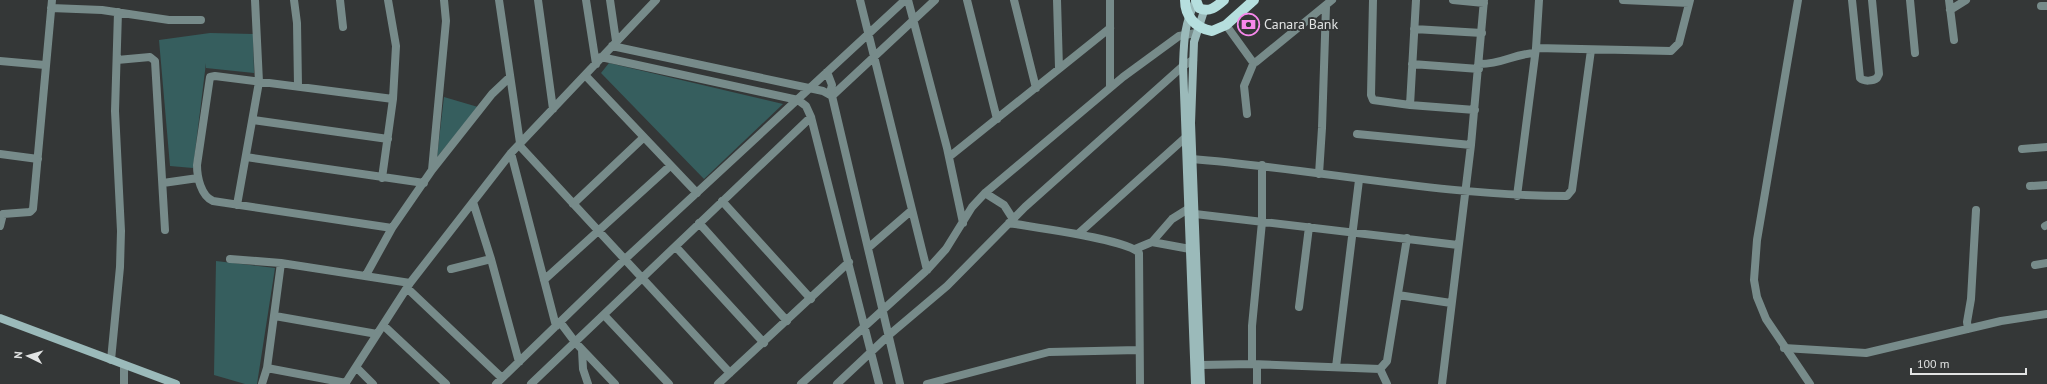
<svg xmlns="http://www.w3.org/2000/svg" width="2047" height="384" font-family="'PT Sans',sans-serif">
	<rect width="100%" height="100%" fill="#343737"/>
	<!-- green -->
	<path fill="#365e5e" d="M210,33L253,34L254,73L206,68V63L193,168L170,166L159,40Z
		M609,63L783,104L704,179L601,73Z
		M444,97L478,107L437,157Z
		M216,261L275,268L257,384H245L214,375Z"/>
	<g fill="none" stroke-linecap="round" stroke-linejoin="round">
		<!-- minor -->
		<path stroke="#778b8a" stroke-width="8" d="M294,0L297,23L298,86
			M340,0L343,27
			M499,0L520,143
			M538,0L553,109
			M586,0L596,64
			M610,0L616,41
			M860,0L927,270
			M908,0L947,148L963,223
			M967,0L997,119
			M1014,0L1036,88
			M1057,0L1059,68
			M1110,0V87
			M1373,0L1371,95L1373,100L1410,105L1475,110
			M1453,0L1484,3
			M1623,0L1689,3
			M1852,0L1860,78C1864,82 1873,81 1877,78L1879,74L1872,0
			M1910,0L1915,53
			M1949,0L1954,40
			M2041,6H2047
			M51,8L102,10L169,20H201
			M1950,10L1966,0
			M1226,25L1252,61L1256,62L1332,0
			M1414,29L1482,33
			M612,46L823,91L832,96L900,384
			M1536,48L1671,51L1679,43L1690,0
			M601,57L798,100L806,106L811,117L879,384
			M117,60L150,57L155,61L165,230
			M0,61L45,65
			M1412,64L1479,69
			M1480,64C1503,64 1513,54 1535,53
			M827,72L832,85L830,93
			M585,75L697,193
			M832,96L935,0
			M1410,105L1416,0
			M1247,114L1244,86L1254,62
			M253,120L388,139
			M1357,134L1471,145
			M519,145L730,373
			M2022,149L2047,147
			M511,153L556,326
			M0,154L38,159
			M246,157L424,183
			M949,157L1110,28
			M1192,159C1317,169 1441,196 1567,196L1572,190L1591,50
			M432,170L492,94L510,77
			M1319,174L1322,128L1326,6
			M382,178L393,99L396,46L388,0
			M163,183L198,178
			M2030,186L2047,185
			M985,193L1004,205L1013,219
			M1517,196L1536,48L1539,0
			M722,201L811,299
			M473,202L491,259L519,362
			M573,204L643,138
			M237,205L259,82L255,0
			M1195,214L1458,245
			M699,223L787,321
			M1009,223C1031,227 1127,239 1139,253L1140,384
			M0,226L3,214L30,212L33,209L52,0
			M2045,226L2047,225
			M392,228L213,201C201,196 197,177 197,165L210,77L215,76L393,99
			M1078,234L1186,137
			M1152,242L1190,249
			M676,247L764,343
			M868,248L912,210
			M1135,249L1152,242L1172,219L1188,209
			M230,259L281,263L410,283
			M2035,265L2047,263
			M451,269L491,259
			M366,275L392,228L432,170L446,21L444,0
			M544,280L670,166
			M407,288L502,378
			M1398,295L1451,303
			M1299,307L1309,227
			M604,315L669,384
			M275,316L377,334
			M560,322L575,342L615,384
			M383,325L446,384
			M1968,329L1967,322L1971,299L1976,210
			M1784,348L1866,353L2001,321L2047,314
			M582,350L583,369L588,384
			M111,360L120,267L121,231L115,111L118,12
			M1252,364V326L1262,222V165
			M1201,365L1252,364L1380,369L1387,361L1407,238
			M1257,365V384
			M356,367L373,384
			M1336,367L1359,180
			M267,368L346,383
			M1380,369L1387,384
			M124,384V366
			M262,384L267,368L281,263
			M345,384L410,283L511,153L656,0
			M496,384L624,260L905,0
			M531,384L811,117
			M718,384L849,262
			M801,384L927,270L946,249L972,207L985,193L1123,77L1179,36L1196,33
			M837,384L889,335L947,286L1025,207L1183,66L1193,60
			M927,384L1049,352L1139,350
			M1442,384L1471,145L1484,0"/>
		<!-- tertiary -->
		<path stroke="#778b8a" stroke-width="8" d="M1798,0L1757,240L1754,280L1757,297L1766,319L1810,384"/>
		<!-- secondary -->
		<path stroke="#9bbaba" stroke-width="8" d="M0,318L176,384
			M1195,384L1183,66C1184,39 1184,25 1196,0
			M1201,384L1191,123L1194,42L1204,11"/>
		<!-- primary -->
		<path stroke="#b6dfde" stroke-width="10" d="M1185,0C1185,16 1195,28 1212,31L1226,25L1254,0
			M1196,0L1199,8C1209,13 1216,7 1224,0"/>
	</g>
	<!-- icons -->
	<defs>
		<symbol id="bank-ring" viewBox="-11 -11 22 22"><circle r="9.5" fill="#343737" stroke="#f788eb" stroke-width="1.5"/><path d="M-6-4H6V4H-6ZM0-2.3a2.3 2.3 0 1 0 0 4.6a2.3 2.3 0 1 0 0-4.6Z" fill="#f788eb"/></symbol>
	</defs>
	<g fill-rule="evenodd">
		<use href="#bank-ring" x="1236" y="12" width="25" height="25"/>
	</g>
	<g text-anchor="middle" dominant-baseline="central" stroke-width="4" stroke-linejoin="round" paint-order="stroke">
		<!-- poi labels -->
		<g font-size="14" fill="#e2e4e4" stroke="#343737" text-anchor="start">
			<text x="1264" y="24">Canara Bank</text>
		</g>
	</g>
	<!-- north arrow -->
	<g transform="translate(28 356) rotate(275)" stroke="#343737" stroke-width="3" paint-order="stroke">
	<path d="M0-3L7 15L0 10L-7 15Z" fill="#e2e4e4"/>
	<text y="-6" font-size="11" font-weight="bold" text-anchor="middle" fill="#e2e4e4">N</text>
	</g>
	<!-- scale -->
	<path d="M1911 368v6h115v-6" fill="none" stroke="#e2e4e4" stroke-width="2"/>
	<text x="1917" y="368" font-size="12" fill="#e2e4e4" stroke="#343737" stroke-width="3" paint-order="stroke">100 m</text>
</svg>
